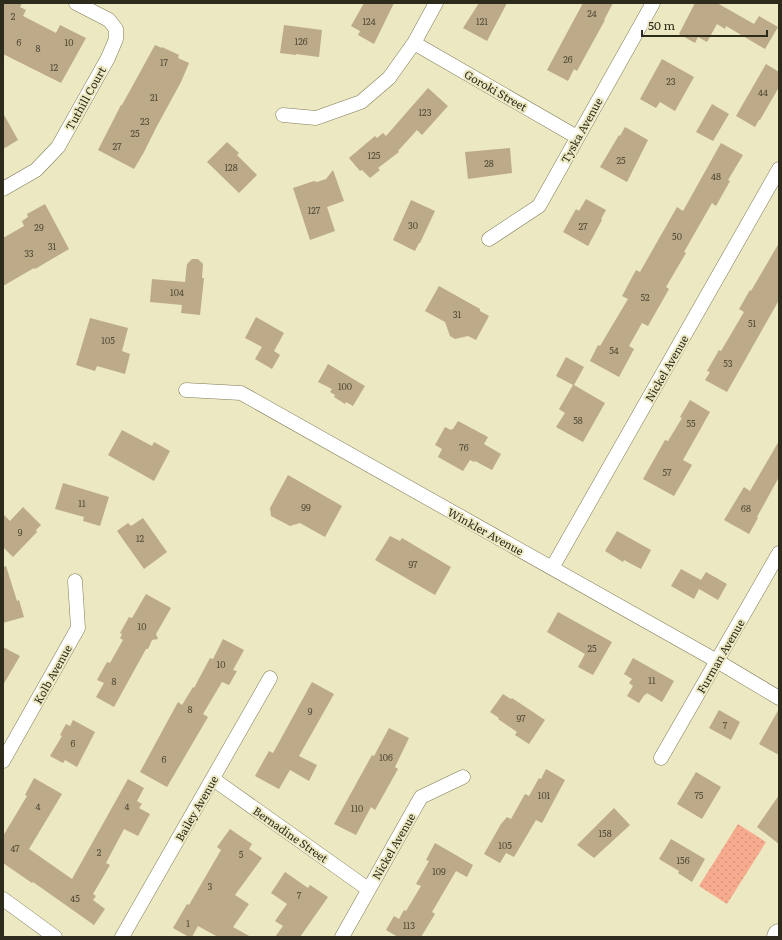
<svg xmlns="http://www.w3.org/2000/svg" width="782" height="940" font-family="Literata,serif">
	<defs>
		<pattern id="park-dots" width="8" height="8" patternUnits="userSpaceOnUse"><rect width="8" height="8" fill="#f6ab8e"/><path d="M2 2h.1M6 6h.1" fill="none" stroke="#d3937a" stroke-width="1.8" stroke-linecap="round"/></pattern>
	</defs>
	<rect width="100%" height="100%" fill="#ece8c1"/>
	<!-- park -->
	<path fill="url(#park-dots)" d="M738,824L766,842L727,904L699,886Z"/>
	<!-- building -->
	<path fill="#bcaa88" d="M3,3H22L20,7L26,10L23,16L56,33L60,25L86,38L61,83L3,54Z
		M364,3H394L374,44L358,35L360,31L351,26Z
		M479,3H507L487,41L463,28Z
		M583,3H613L604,20H605L577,71L574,69L568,81L547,70Z
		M695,3H717L754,24L759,16L778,27L765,49L726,26L725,29L717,24L707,42L698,37L695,43L679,34Z
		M284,25L322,30L319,57L296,54V55L280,53Z
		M155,45L162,48V47L179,55L178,58L189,63L181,82L157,126L144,152L134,169L98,150L121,105H122Z
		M662,59L694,77L675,111L660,102L656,108L640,99Z
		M766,64L779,72V87L760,120H759L755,127L736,116Z
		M428,88L448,106L422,135L417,130L398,151L399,152L378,168L380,170L370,178L362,170L360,171L349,158L375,136L377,138L383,133L386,136Z
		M712,104L729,114L713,141L696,132Z
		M3,113L18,140L3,149Z
		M625,127L648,140L627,182L600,167L619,135L620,136Z
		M227,142L239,153L237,155L257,175L239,193L207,162Z
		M721,143L743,155L728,180L730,181L716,206L712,203L684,252L686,253L666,287L669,289L648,326L642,323L629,346L634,349L619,377L590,361L598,345L600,346L628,299L622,296L636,270L640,272L677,207L683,211Z
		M510,148L512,173L468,179L465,152Z
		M333,170L344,201L327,207L335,231L310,240L293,188L314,181L317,182L326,179Z
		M586,199L606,210L601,219L602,220L588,246L563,232L576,209L579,211Z
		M411,200L435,211L420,243H419L415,251L393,240Z
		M45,204L69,249L35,269L34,268L3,286V238L24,226L22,221L28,217L27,214Z
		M779,243V300L727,392L705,380L710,372L707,371L719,350L721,351L744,312L739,309L750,290L751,291Z
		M192,259H198L203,264L202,278H204L200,315L181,313L182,305L150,302L152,279L185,282L187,264Z
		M439,286L480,309V311L489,316L476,340L468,336L455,339L450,336L445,322L425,311Z
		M256,317L284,333L274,351L280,355L272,369L255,359L262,347L245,338Z
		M90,318L128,328L122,351L130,354L125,374L97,366L95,371L76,365Z
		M566,357L584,367L574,385L605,403L583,442L556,427L565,413L559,409L573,385L556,376Z
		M328,364L365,386L353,406L346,402L345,404L334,397L335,395L330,392L332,389L318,382Z
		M690,400L710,412L683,460L692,465L674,496L643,479L665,440L668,441L682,418L680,417Z
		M458,421L488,437L484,444L501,454L492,470L475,461L474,462L470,460L463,471L438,457L442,449L435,445L445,427L451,430L452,429H453Z
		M122,430L152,446L154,442L170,451L154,481L108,455Z
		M779,441V477L757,517L758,518L749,534L724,520L744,487L750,491Z
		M288,475L342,506L325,537L300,523L290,526L271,516L270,508Z
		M63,483L109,497L100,526L83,521L84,517L55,509Z
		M23,507L41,525L36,530L37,532L13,557L3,547V514L10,521Z
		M143,518L167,552L144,569L117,531L128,523L131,526Z
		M617,531L651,550L641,569L624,560L623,562L605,551Z
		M390,536L400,541L402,538L451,567L435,595L375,560Z
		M6,566L17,601L19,600L24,617L3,623V567Z
		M681,569L701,580L706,572L727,584L718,600L699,589L694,599L671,586Z
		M146,594L171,608L156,634L158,639L152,640L148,649H146L114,707L96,697L104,683L97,680L107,662L110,663L123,640L120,638L122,634L120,633L129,617L132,618Z
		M558,612L612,642L593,675L578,667L585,654L547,632Z
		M223,639L244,650L233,670L237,671L229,685L222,682L203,714L208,717L167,787L140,772L178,702L182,705L193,687L194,688L210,658L213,659Z
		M3,647L20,656L3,685Z
		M633,658L674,681L662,702L647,693L646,695L645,694L639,703L627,696L633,686L629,683L632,679L624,674Z
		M312,682L334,694L299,756L317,765L309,781L290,770L279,789L255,776L269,751L273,753Z
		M503,694L511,699L512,698L545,720L529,744L515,735L517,732L498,719L499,718L490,712Z
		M779,709V755L759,744Z
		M719,710L740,722L731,740L709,728Z
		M73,720L95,732L77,767L65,760L63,763L50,756L62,736L60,735L66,724L70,726Z
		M389,728L409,738L395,767L398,769L375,810L371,807L356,835L334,824L372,755L374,756Z
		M546,769L565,780L542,823L536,820L514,857L506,853L500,863L484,854L501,824L507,817L511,819L525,794L529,796L539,778L541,779Z
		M696,772L721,787L702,819L677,804Z
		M34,778L62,794L29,849L72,879L128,779L144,788L137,801L142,804L139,808L150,814L138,836L124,829L106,863L110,865L93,894L96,896L93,900L105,909L94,925L33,882L32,883L3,863V836L27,796L25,795Z
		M779,795V844L757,827Z
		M614,808L630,825L594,858L577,845Z
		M230,829L252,844L249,849L262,858L235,895L249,904L233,927L251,937H218L198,926L192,937H189L173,928L187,904L189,905L221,850L217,847Z
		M671,839L705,859L692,882L678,873L679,871L659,859Z
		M435,843L473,865L467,877L456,871L432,912L435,914L421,937H398L386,930L394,916L399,919L404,910L406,911L421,886L416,884L429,861L426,860Z
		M285,872L308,888L310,885L328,897L300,937H275L283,926L275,921L287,904L271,893Z"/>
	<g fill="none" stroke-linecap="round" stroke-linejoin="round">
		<defs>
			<path id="street" d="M414,43L577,137
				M283,115L316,118L361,102L389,78L414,43L436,3
				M3,189L36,170L58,147L108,58L116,39V29L109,20L76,3
				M489,239L539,206L653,3
				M186,390L241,393L717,661L779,698
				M552,568L779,169
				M661,758L779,553
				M3,761L78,628L75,581
				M213,779L368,889
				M3,899L55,937
				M122,937L270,678
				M342,937L421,797L463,777"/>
			<path id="primary" d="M778,937L779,935"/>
		</defs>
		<!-- street casing -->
		<use href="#street" stroke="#7f7b58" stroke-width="15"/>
		<!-- primary casing -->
		<use href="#primary" stroke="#7f7b58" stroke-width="23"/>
		<!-- street -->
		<use href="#street" stroke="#fff" stroke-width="14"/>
		<!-- primary -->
		<use href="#primary" stroke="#fff" stroke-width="22"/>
	</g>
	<g text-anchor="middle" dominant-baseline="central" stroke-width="4" stroke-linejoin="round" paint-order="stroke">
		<!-- number labels -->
		<g font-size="9" fill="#514b37">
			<text x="592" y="13">24</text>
			<text x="13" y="16">2</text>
			<text x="369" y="21">124</text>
			<text x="482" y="21">121</text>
			<text x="301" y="41">126</text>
			<text x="19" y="42">6</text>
			<text x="69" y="42">10</text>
			<text x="38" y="48">8</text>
			<text x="568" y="59">26</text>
			<text x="164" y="62">17</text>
			<text x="54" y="67">12</text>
			<text x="671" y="81">23</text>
			<text x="763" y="92">44</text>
			<text x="154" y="97">21</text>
			<text x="425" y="112">123</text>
			<text x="145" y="121">23</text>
			<text x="135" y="133">25</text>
			<text x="117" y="146">27</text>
			<text x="374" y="155">125</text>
			<text x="621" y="160">25</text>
			<text x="489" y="163">28</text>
			<text x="231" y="167">128</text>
			<text x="716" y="176">48</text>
			<text x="314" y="210">127</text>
			<text x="413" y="225">30</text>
			<text x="583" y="226">27</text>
			<text x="39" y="227">29</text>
			<text x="677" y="236">50</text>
			<text x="52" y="246">31</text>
			<text x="29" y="253">33</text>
			<text x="177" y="292">104</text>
			<text x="645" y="297">52</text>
			<text x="457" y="314">31</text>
			<text x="752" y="323">51</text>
			<text x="108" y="340">105</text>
			<text x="614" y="350">54</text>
			<text x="728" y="363">53</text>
			<text x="345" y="386">100</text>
			<text x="578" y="420">58</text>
			<text x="691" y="423">55</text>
			<text x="464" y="447">76</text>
			<text x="667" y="472">57</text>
			<text x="82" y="503">11</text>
			<text x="306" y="507">99</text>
			<text x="746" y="508">68</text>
			<text x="20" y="532">9</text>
			<text x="140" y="538">12</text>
			<text x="413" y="564">97</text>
			<text x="142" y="626">10</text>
			<text x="592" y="648">25</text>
			<text x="221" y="664">10</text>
			<text x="652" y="680">11</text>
			<text x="114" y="681">8</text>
			<text x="190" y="709">8</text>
			<text x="310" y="711">9</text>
			<text x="521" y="718">97</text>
			<text x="725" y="725">7</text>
			<text x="73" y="743">6</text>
			<text x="386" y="757">106</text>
			<text x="164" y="759">6</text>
			<text x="544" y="795">101</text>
			<text x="699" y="795">75</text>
			<text x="38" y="806">4</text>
			<text x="127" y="806">4</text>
			<text x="357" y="808">110</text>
			<text x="605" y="833">158</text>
			<text x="505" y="845">105</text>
			<text x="15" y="848">47</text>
			<text x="99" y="852">2</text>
			<text x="241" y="854">5</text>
			<text x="683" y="860">156</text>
			<text x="439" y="871">109</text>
			<text x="210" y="886">3</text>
			<text x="299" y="895">7</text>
			<text x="75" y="898">45</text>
			<text x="188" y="923">1</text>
			<text x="409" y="925">113</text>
		</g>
		<!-- street labels -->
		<g font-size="11" fill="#2d2b1c" stroke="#ece8c1">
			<text transform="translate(496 90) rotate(30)">Goroki Street</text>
			<text transform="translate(85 98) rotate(-61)">Tuthill Court</text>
			<text transform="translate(581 130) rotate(-61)">Tyska Avenue</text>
			<text transform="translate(666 368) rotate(-60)">Nickel Avenue</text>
			<text transform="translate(486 531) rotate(29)">Winkler Avenue</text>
			<text transform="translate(720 656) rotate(-60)">Furman Avenue</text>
			<text transform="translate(52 674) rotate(-61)">Kolb Avenue</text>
			<text transform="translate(196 808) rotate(-60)">Bailey Avenue</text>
			<text transform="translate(291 834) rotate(35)">Bernadine Street</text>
			<text transform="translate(393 846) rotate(-60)">Nickel Avenue</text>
		</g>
	</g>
	<!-- border -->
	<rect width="782" height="940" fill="none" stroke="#2d2b1c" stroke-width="8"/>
	<!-- scale -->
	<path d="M642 30v6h125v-6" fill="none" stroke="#2d2b1c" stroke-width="2"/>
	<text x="648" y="30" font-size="12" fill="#2d2b1c" stroke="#ece8c1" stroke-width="3" paint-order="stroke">50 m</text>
</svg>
